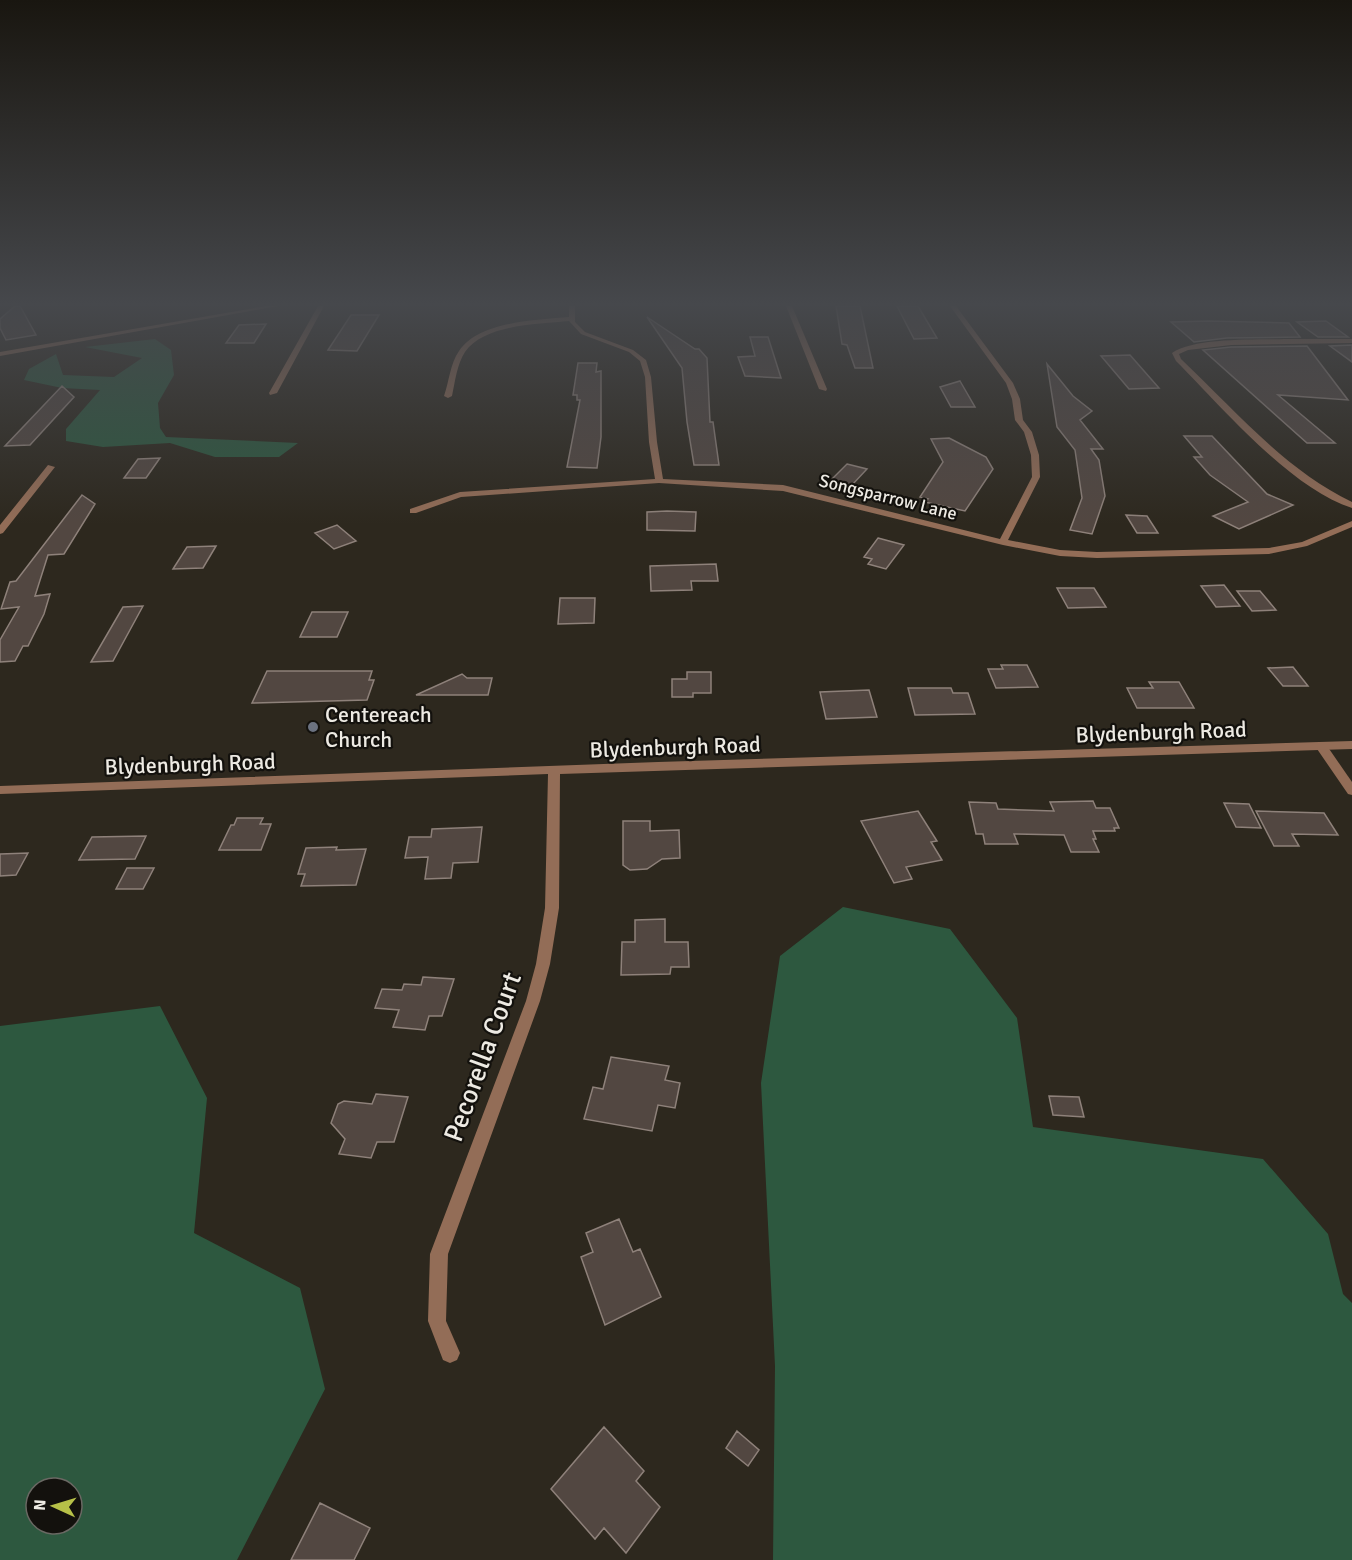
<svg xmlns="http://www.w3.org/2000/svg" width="1352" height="1560" font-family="Signika,sans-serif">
	<rect width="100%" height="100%" fill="#2d281e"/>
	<!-- green -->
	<path fill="#2d583f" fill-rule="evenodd" d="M155,339L171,350L174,375L158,403L160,428L166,437L298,443L279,457H215L170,443L103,447L66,441V429L100,390L62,388L24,380L29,369L56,354L63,375L114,377L142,358L85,347Z
		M843,907L950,929L1017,1018L1033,1127L1263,1159L1328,1234L1343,1294L1352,1303V1560H773L775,1366L761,1083L780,956Z
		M160,1006L207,1098L194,1233L300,1288L325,1389L237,1560H0V1026ZM36,1488H72V1524H36Z"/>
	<!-- building -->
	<path fill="#524741" stroke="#8e817a" stroke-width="1.5" d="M15,306H20L36,335L6,340L0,328V319Z
		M836,306H860L873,368H855L847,345L842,344Z
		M897,306H918L937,338L914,339Z
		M351,315H379L357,351L328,350Z
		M647,317L695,349H699L707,358L710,422H713L719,465H694L687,422L682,368Z
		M1209,321L1289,323L1300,337L1227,338L1194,342L1171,322Z
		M1326,321L1348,337H1318L1297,322Z
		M266,324L254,343H226L239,325Z
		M750,337H768L781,378L745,376L738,357L755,356Z
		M1352,345V362L1330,346Z
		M1307,346L1348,400L1278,395L1335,443H1307L1203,350L1231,347Z
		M1130,355L1159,388L1129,389L1101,356Z
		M578,363H597L596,372L601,371V437L597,468L567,467L580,400H577V395H573Z
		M1047,364L1073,396L1092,411L1080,420L1103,449H1091L1099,460L1105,496L1092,534L1070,530L1082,498L1075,450L1057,427Z
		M960,381L975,407H951L940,387Z
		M62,386L74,397L30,445L5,446Z
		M1184,436H1212L1267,494L1293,505L1239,529L1213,516L1248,502L1210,475L1194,457H1202Z
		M949,438L986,457L993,469L965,511L925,502L928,499L920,497L943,462L931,439Z
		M160,458L146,478H124L138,459Z
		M847,464L867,469L852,485L831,480Z
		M82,495L95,504L64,554L48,555L35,596L50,594L44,614L28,646H23L15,661L0,662V640L19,607L1,609L10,582L16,581Z
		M667,511L696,512L695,531L647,530V512Z
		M1126,515L1147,516L1158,533H1137Z
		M337,525L356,541L334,549L315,533Z
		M878,538L904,545L886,569L868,564L872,559L864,557Z
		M216,546L203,568L173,569L187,547Z
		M716,564L718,581H691L692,590L651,591L650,566Z
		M1224,585L1240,606L1216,607L1201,586Z
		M1057,588H1094L1106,607L1068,608Z
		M1237,591H1260L1276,610L1252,611Z
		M560,598H595L594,623L558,624Z
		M143,606L113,661L91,662L123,607Z
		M312,612H348L337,637H300Z
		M1001,665H1027L1038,687L996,688L988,669H1003Z
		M1293,667L1308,686H1283L1268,668Z
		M267,671H372L369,680H374L367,700L252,703Z
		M687,672H711V693H693V697H672V679H687Z
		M462,674L467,678H492L488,695H416Z
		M1149,682H1179L1194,708H1137L1127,688H1153Z
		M908,688H951L953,693H968L975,714L915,715Z
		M869,690L877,717L826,719L820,692Z
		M1093,801L1096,808H1110L1119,828H1114L1115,831H1093L1096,839H1093L1099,852H1071L1064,835L1014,834L1018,844H985L983,834H976L969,802L996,803L998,809L1054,811L1050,802Z
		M1224,803L1249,804L1261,828L1236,827Z
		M918,811L937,841L931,842L942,860L906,867L912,879L894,883L861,821Z
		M1256,811L1324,813L1338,835L1292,834L1299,846H1274Z
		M237,818H263L260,824H271L261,850H219L231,825H234Z
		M623,821H650V831L679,830L680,858L662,859L647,869L630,870L623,865Z
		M482,827L478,862L453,863L451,878L425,879L428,857L405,858L409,837H431L432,829Z
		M146,836L135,859L79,860L92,837Z
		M337,847L336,850L366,849L356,885L301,886L305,874H298L306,848Z
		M28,853L16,875L0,876V854Z
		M127,868H154L143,889H116Z
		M665,919V942H688L689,967H671L670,974L621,975L622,942H635V920Z
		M423,977L454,979L442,1016H429L425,1030L393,1027L399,1010L375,1008L382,989L402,990L404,984L421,985Z
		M611,1057L669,1066L665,1080L680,1083L675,1108L658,1105L652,1131L584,1119L593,1087L603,1089Z
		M376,1094L408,1097L394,1142H377L371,1158L339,1154L345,1139L331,1123L338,1104L344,1101L372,1104Z
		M1049,1096L1079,1097L1084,1117L1053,1115Z
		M619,1219L633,1252L640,1249L661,1297L605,1325L581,1257L593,1252L586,1233Z
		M604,1427L644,1471L636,1481L660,1507L626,1553L604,1528L595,1539L551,1489Z
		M737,1431L759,1450L748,1466L726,1448Z
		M320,1503L370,1528L354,1560H291Z"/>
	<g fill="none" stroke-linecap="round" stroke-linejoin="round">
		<!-- service -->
		<path fill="#936d57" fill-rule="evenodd" d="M1321,742L1325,743L1352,782V795L1348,794L1315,746Z"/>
		<!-- minor -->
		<path fill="#936d57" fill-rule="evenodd" d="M318,306H324L277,393L270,395L269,393Z
			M569,306H575V322L585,332L633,350L646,360L651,377L657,442L663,479L783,485L1000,539L1032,477L1031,455L1024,432L1015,420L1012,399L1006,383L950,306H956L1013,383L1020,399L1023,420L1032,432L1039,455L1040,477L1008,540L1060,550L1097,552L1269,548L1302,542L1352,521V527L1307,546L1269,554L1097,558L1060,556L1003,545L783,491L659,483L461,497L416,513H410V509L460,492L655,479L649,442L645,377L640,361L629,352L581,334L569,321C539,324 484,324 465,352C457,364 455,382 452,396L448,398L444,396C449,382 450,364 459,351C479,321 537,320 569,317Z
			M786,306H792L827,389L826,391L819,389Z
			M1288,339H1352V343L1231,345L1188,350L1179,354L1181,359C1235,410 1284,469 1352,502V508C1290,488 1222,407 1176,361L1172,353C1195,337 1258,340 1288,339Z
			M48,465L55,467L3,533L0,534V525Z
			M1352,741V749L560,774L559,908L550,964L540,1001L448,1254L446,1321L460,1353L457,1360L450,1363L443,1360L428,1321L430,1254L526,1001L536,964L545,908L548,774L0,794V786L658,762Z"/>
		<!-- tertiary -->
		<path fill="#936d57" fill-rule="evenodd" d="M266,306H278L0,356V352Z"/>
	</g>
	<!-- sky -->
	<linearGradient id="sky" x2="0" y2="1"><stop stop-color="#191610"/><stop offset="0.58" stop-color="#46484c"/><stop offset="1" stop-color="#46484c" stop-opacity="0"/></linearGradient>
	<rect width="1352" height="524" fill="url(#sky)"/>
	<!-- markers -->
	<circle fill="#6b7280" stroke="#13110d" stroke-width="2" cx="313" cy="727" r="6"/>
	<g text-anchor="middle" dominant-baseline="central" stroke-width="4.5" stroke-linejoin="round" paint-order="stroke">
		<!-- far-street labels -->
		<g font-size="18" fill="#edeae3" stroke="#13110d">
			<text transform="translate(888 497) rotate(14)">Songsparrow Lane</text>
		</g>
		<!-- poi labels -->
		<g font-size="22" fill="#edeae3" stroke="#13110d" text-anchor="start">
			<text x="325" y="714">Centereach<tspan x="325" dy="25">Church</tspan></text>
		</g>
		<!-- street labels -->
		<g font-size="22" fill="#edeae3" stroke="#13110d">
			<text transform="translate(1161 732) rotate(-2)">Blydenburgh Road</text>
			<text transform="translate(675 747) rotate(-2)">Blydenburgh Road</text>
			<text transform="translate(190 764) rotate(-2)">Blydenburgh Road</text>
		</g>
		<!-- near-street labels -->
		<g font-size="27" fill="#edeae3" stroke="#13110d">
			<text transform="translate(483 1057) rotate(-70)">Pecorella Court</text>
		</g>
	</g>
	<!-- north arrow -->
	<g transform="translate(54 1506) rotate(274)"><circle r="28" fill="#13110d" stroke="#6a6863" stroke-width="1.5"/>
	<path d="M0-4.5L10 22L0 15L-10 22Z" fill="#b7c148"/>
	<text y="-9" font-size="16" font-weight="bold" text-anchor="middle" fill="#edeae3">N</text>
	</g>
</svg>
